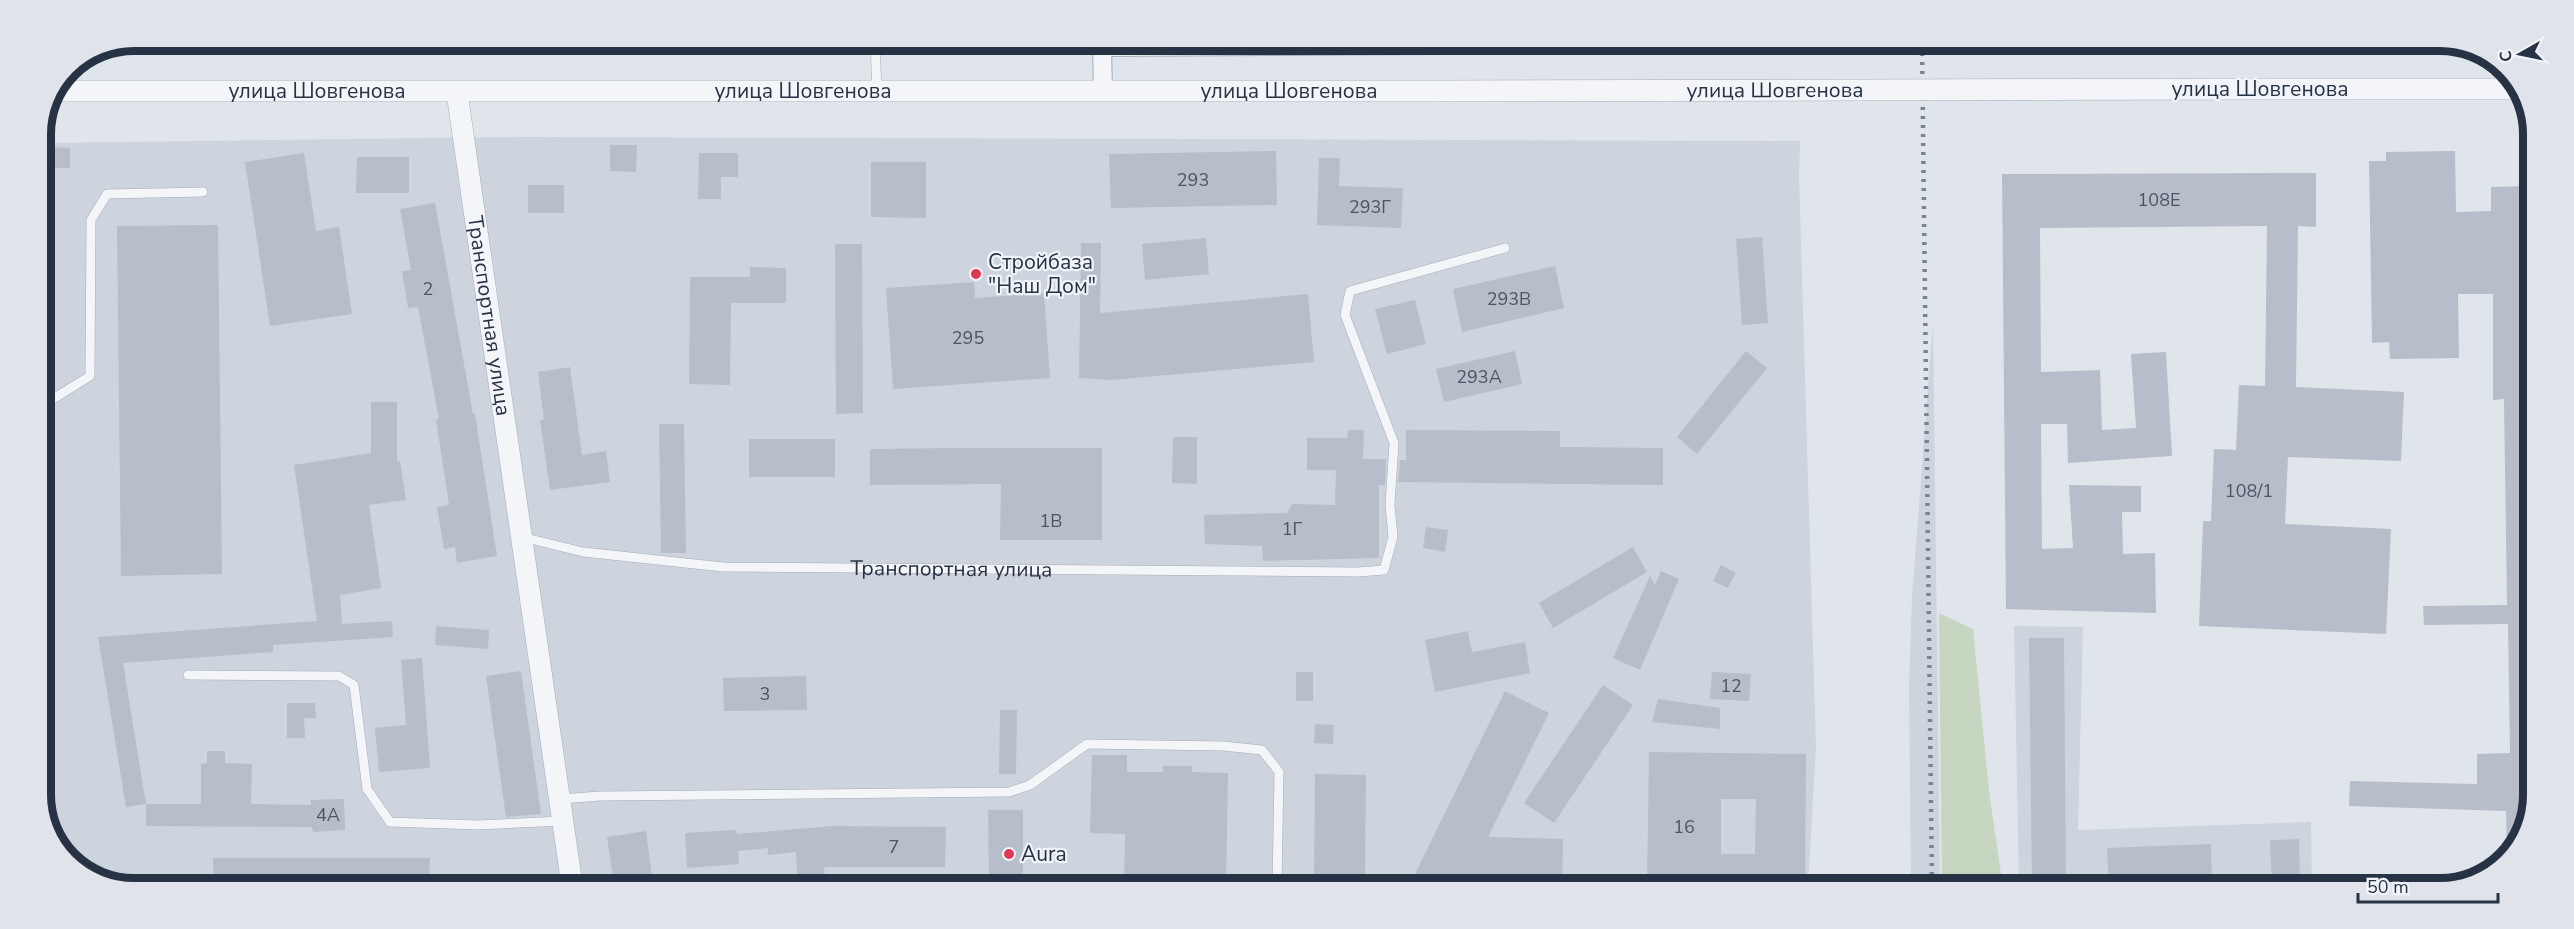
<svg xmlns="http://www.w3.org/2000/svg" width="2574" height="929" font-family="'Nunito Sans',sans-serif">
	<rect width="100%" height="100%" fill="#e0e5eb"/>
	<!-- built -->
	<path fill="#ced4dd" d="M519,137L1800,141L1799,176L1816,747L1808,887L104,884L60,852L41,802V143Z
		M1933,323L1940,887H1911L1909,687L1912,597Z
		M2014,626L2083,627L2078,830L2311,822L2312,888H2019Z"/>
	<!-- green -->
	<path fill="#c6d6c0" d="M1939,613L1973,629L1989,791L2003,888L1942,887Z"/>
	<!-- building -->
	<path fill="#b7bec9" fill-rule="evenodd" d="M610,145H637L636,172L610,171Z
		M41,147L70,148V168H41Z
		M1276,151L1277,205L1111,208L1109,154Z
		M2455,151L2456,212L2491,211V187L2528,186L2529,199H2533L2529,825L2507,855L2506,811L2349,806L2350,781L2477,784V754L2510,753L2508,624L2424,625L2423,606L2507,605L2504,399L2493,400V294H2458L2459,358L2390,359L2389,342L2372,343L2369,161H2386V152Z
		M304,153L316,231L339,227L352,314L270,326L245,162Z
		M699,153H738V177H721V199H698Z
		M357,157H409V193H356Z
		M1319,158H1340L1339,186L1403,188L1401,228L1317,225Z
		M871,162H926V218L871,217Z
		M2316,173V227L2298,226L2296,387L2404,392L2401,461L2288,457L2285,524L2391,529L2386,634L2199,626L2203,521H2211L2214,449L2236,450L2239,385L2265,386L2267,226L2040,228L2041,372L2100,370L2102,430L2136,428L2131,354L2166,352L2172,456L2068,463L2067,424H2041L2042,549L2073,548L2069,485L2141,486V512H2122L2123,554L2155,553L2156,613L2006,609L2002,174Z
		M528,185H564V213H528Z
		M435,203L473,414H475L497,556L457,563L455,547L444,549L437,507L449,505L436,419H439L418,307L408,308L402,271L411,270L400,209Z
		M218,225L222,574L121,576L117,226Z
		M1762,237L1768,323L1742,325L1736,239Z
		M1206,238L1209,274L1145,280L1142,244Z
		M1081,243H1101L1100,313L1308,294L1314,362L1112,380L1079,378Z
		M835,244H862L863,413L836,414Z
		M1555,266L1564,308L1462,332L1453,289Z
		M750,267L786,268V303H731L730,385L689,384L690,277H750Z
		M974,282L975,298L1044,293L1050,378L893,389L886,288Z
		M1415,300L1426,344L1387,354L1375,309Z
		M1515,351L1522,384L1444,402L1436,369Z
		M1746,351L1767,368L1697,454L1677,437Z
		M570,367L582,455L606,451L610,482L550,490L540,420H544L538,372Z
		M371,402H397V461H400L406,500L369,505L381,588L340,595L342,624L392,621L393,637L273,645V652L123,663L146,804L126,807L98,637L317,621L294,465L371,453Z
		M659,424H684L686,553H661Z
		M1348,430H1364L1363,459H1386L1385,485H1379V558L1263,561L1262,546L1205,544L1204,515L1287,513L1292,504L1335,505L1336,470H1307V438H1347Z
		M1406,430L1560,431V447L1663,448V485L1398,482L1400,460H1406Z
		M1173,437H1197V484L1172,483Z
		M749,439H835V477H749Z
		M952,448H1102V540H1000L1001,484L870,485V449Z
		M1426,527L1448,530L1445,552L1423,548Z
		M1633,547L1647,572L1553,628L1539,603Z
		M1721,565L1736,573L1728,588L1713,581Z
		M1661,571L1679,579L1640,670L1613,658L1650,576L1655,585Z
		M436,626L489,630L488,649L435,645Z
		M1468,631L1472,652L1525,642L1530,673L1435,692L1425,640Z
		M2029,638H2064L2066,888H2032Z
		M422,658L430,768L379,772L375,728L406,725L401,660Z
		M521,671L541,814L506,817L486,676Z
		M1296,672H1313V701H1296Z
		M1712,672L1751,674L1749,701L1710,699Z
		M806,676L807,710L724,711L723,678Z
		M1603,685L1633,705L1554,823L1524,803Z
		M1505,691L1549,713L1488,837L1563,839L1562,887L1409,886Z
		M1658,699L1720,708V729L1652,722Z
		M287,703H315L316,718H304L305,738H287Z
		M1000,710H1017L1016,774H999Z
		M1315,724L1334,725L1333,744L1314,743Z
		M207,751H225V763L252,764L251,804L311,805V800L344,799L345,830L313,832L312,827L146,826V804H201V764L207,763Z
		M1649,752L1806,754L1805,887H1755V879H1705V887H1647ZM1721,799H1756L1755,854H1721Z
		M1092,755H1127V772H1163V766H1192V772L1228,773L1226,886H1124L1125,834L1090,833Z
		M1315,774L1366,775L1365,875L1314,876Z
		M988,810H1023V886L989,885Z
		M832,826L946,827L945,867H824L826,885H798L796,852L768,855V848L738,851L739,864L687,868L685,833L736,830L737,834Z
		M646,831L653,885H614L607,837Z
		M2299,839L2300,888H2272L2270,840Z
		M2211,844L2212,888H2109L2107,848Z
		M213,858H430L429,884H214Z"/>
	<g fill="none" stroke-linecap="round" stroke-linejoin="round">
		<defs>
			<g id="service">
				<path d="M875,42L877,92"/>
				<path d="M41,402L53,399L90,376L91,220L107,194L203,192"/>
				<path id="s1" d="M522,537L583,552L723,567L1358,572L1384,570L1393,537L1390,505L1394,443L1345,315L1350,291L1505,248"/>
				<path d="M188,675L339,676L354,685L367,789L390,822L478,825L563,821"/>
				<path d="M560,799L600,796L1009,792L1030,785L1087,744L1223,746L1262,750L1279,772L1277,886"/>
			</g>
			<path id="minor" d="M1103,91L1102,47L1611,44"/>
			<g id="tertiary">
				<path d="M2264,89H2519"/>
				<path id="s2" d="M57,91H1437"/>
				<path id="s3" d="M457,93L572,885"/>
			</g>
		</defs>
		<!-- service casing -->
		<use href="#service" stroke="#a5acb6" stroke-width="10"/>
		<!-- minor casing -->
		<use href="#minor" stroke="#a5acb6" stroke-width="20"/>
		<!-- tertiary casing -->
		<use href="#tertiary" stroke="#a5acb6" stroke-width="22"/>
		<!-- service -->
		<use href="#service" stroke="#f4f5f9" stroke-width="9"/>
		<!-- minor -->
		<use href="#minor" stroke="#f4f5f9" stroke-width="18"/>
		<!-- tertiary -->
		<use href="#tertiary" stroke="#f4f5f9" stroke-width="21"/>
		<!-- rail -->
		<path stroke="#788496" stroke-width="4.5" stroke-dasharray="3 6" stroke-linecap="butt" d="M1922,44L1932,887"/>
		<defs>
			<g id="tertiary-bridge">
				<path id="s4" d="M1437,91L2264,89"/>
			</g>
		</defs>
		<!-- tertiary-bridge casing -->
		<use href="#tertiary-bridge" stroke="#a5acb6" stroke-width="22" stroke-linecap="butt"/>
		<!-- tertiary-bridge -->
		<use href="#tertiary-bridge" stroke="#f4f5f9" stroke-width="21"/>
	</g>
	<!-- markers -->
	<g fill="#de3853" stroke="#f0f4f8" stroke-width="2">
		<circle cx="976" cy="274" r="6"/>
		<circle cx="1009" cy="854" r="6"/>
	</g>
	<g text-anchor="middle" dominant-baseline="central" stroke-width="4.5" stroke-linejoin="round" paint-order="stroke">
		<!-- number labels -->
		<g font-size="18" fill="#4b5565">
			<text x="1193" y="180">293</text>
			<text x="2159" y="200">108Е</text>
			<text x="1370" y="207">293Г</text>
			<text x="428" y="289">2</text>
			<text x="1509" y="299">293В</text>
			<text x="968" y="338">295</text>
			<text x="1479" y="377">293А</text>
			<text x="2249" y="491">108/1</text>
			<text x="1051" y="521">1В</text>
			<text x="1292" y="529">1Г</text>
			<text x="1731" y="686">12</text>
			<text x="765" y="694">3</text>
			<text x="328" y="815">4А</text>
			<text x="1684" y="827">16</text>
			<text x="894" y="847">7</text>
		</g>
		<!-- street labels -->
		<g font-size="21" fill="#273244" stroke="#f0f4f8">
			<text x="2260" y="89">улица Шовгенова</text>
			<text stroke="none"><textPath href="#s4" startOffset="338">улица Шовгенова</textPath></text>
			<text stroke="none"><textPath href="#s2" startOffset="1232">улица Шовгенова</textPath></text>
			<text stroke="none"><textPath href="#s2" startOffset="746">улица Шовгенова</textPath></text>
			<text stroke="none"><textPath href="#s2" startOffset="260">улица Шовгенова</textPath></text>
			<text stroke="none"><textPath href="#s3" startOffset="225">Транспортная улица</textPath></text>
			<text stroke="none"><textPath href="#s1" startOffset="432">Транспортная улица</textPath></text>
		</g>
		<!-- poi labels -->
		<g font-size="21" fill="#273244" stroke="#f0f4f8" text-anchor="start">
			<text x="988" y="262">Стройбаза<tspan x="988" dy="24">"Наш Дом"</tspan></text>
			<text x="1021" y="854">Aura</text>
		</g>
	</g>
	<!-- crop -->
	<path d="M0 0H2574V929H0ZM134 51H2440A83 83 0 0 1 2523 134V795A83 83 0 0 1 2440 878H134A83 83 0 0 1 51 795V134A83 83 0 0 1 134 51Z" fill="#e0e4ea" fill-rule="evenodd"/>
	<path fill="none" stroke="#273244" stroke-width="8" d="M134 51H2440A83 83 0 0 1 2523 134V795A83 83 0 0 1 2440 878H134A83 83 0 0 1 51 795V134A83 83 0 0 1 134 51Z"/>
	<!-- north arrow -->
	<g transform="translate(2520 54) rotate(261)" stroke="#f0f4f8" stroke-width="4.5" paint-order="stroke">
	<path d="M0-4.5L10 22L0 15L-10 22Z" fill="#273244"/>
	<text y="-9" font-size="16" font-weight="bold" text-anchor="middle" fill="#273244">С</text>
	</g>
	<!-- scale -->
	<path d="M2358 893v9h140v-9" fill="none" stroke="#273244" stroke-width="3"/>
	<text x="2367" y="893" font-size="18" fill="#273244" stroke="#f0f4f8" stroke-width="4.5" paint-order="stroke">50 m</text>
</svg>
